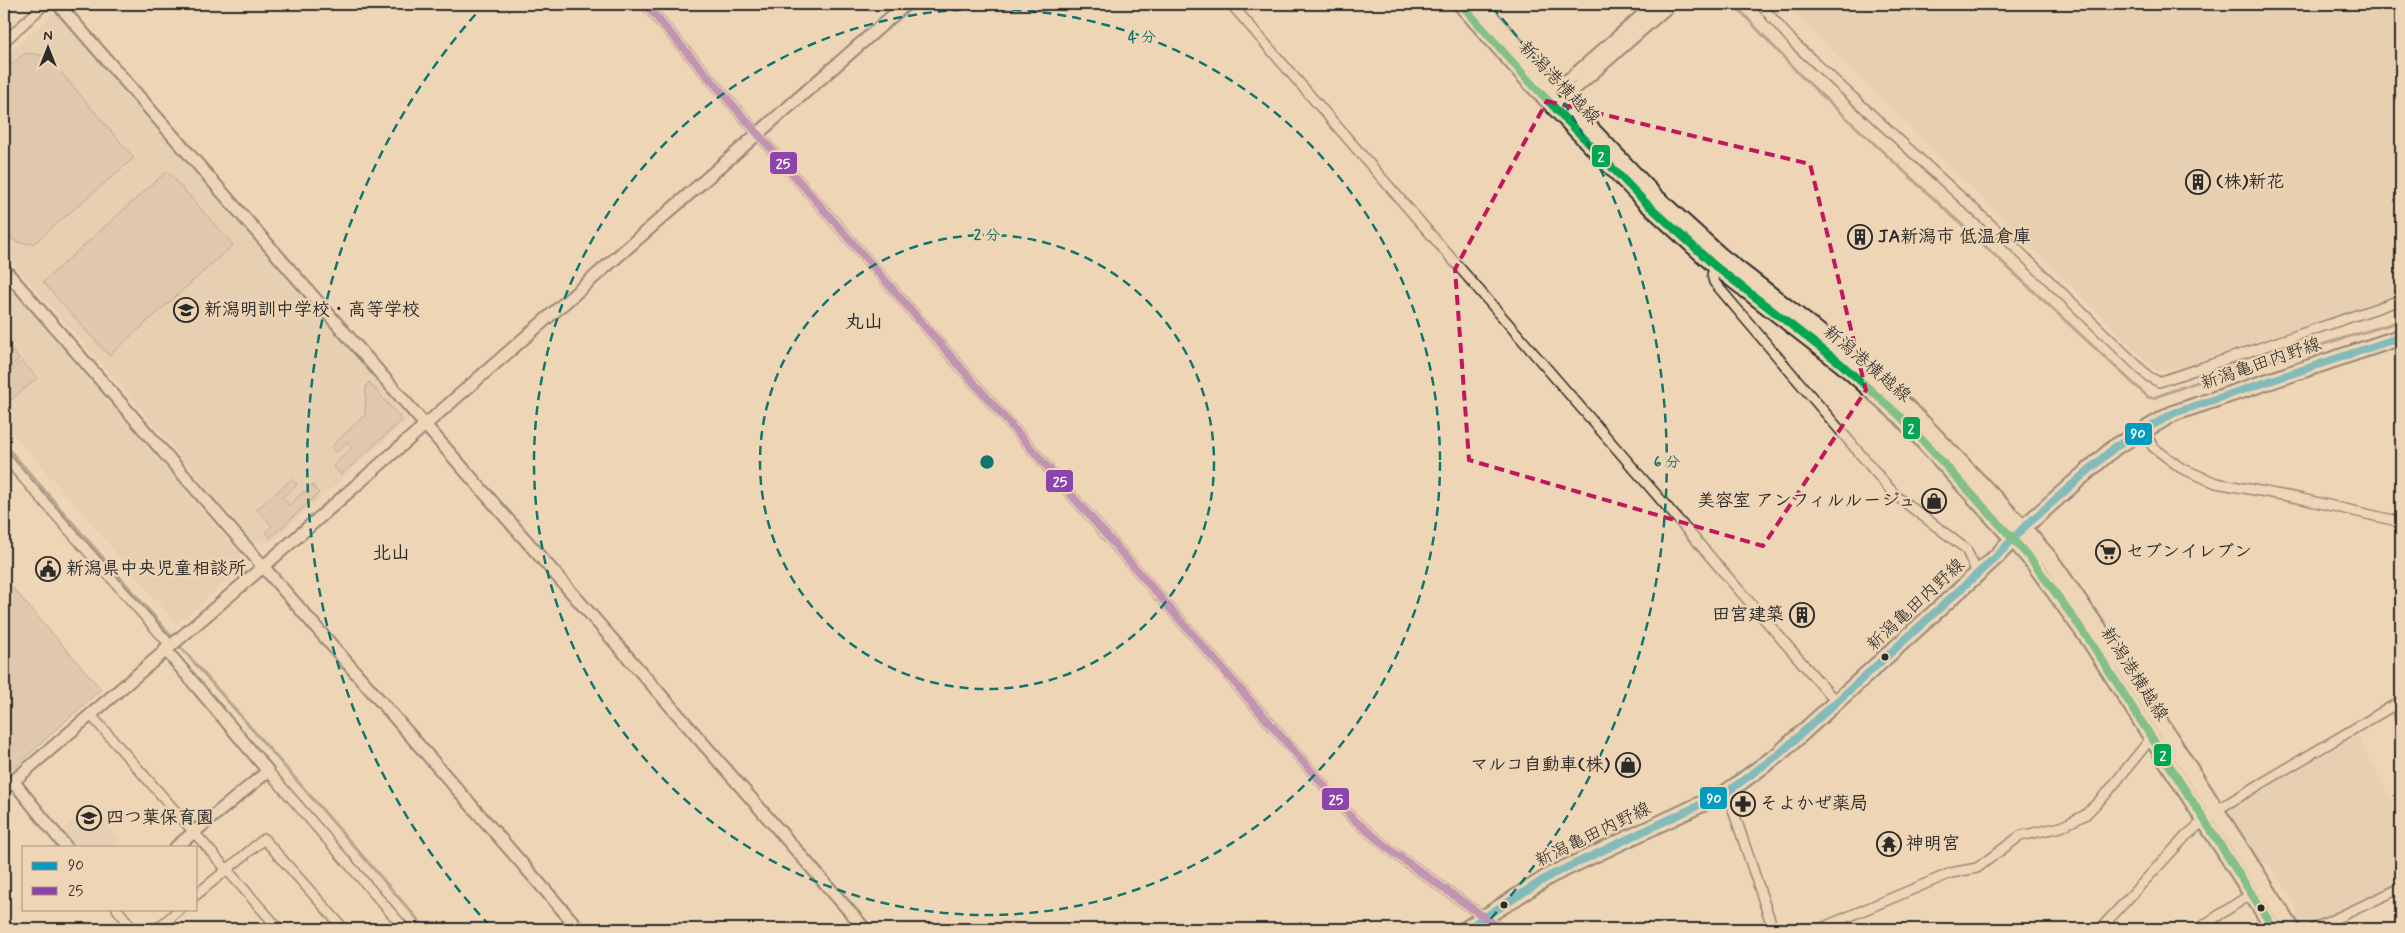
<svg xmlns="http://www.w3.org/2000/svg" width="2405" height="933" font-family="Mynerve,'Klee One',sans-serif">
	<rect width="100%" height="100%" fill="#eed5b6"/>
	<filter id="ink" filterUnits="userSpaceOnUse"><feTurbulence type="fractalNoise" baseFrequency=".02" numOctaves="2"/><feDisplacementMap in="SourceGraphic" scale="10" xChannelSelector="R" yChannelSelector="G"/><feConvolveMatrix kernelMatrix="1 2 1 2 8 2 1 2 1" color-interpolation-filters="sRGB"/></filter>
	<g filter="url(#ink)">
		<!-- built -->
		<path fill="#dec7aa" d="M1785,4H2401V294L2186,365L2157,371Z
			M57,11L412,416L272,542H253L105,367L4,253V57Z
			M4,281L240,554V569L177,624L4,423Z
			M2357,736L2401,819V885L2307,929H2299L2295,922L2297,907L2269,863L2255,861L2227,811Z
			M91,805L121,839L112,847H75L61,832Z"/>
		<!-- green -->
		<path fill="#cfb9a0" stroke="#7d7266" d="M25,53L47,56L134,158L33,244L16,242L4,229V71Z
			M167,171L233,245L109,356L43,282Z
			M4,341L19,359L4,372Z
			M22,361L37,378L4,406V376Z
			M369,382L402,420L341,475L333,466L352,448L347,441L336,453L331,447L365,415L366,387Z
			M292,479L297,485L282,497L289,505L312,485L319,493L270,538L266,532L272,526L257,509Z
			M4,578L101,689L4,777Z"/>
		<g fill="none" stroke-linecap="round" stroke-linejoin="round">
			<!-- stream -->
			<path stroke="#72695d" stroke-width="3" d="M1734,4L1801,76L2148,397L2153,398L2191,384L2401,321
				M4,444L426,929"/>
			<defs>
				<path id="minor" d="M645,4L1353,819L1394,853L1501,929
					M1231,4L1837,703
					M1760,4L1795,44L2002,235L2149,377L2159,382L2401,300
					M4,42L45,4
					M1715,266L1712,275L1714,282L1895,495L1966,549L1977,573
					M2144,430L2153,447L2181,468L2216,483L2298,498L2401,522
					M4,456L170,645
					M2397,705L2401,725
					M90,714L279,929
					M268,771L405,929
					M1727,792L1773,929
					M196,895L264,839L344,929
					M117,909L133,929
					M157,929L180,909
					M1819,929L1951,873L1977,868L2020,836L2061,827L2085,815L2107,793L2152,737
					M2100,929L2186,836L2215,811L2401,701
					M2198,929L2251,894
					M2313,929L2401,888"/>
				<path id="tertiary" d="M58,4L865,929
					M1549,92L1573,76L1655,4
					M1558,104L1671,4
					M4,269L579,929
					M165,649L268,771L176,847
					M13,781L66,847
					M4,789L264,566L906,4"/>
				<path id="primary" d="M1461,4L1530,82L1645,202L1715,266L1840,363L1901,417L2013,539L2033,562L2090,641L2274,929
					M1479,4L1577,114L1655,196L1721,256L1850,356L1911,411L2023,528L2050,559L2124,666L2292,929
					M1466,929L1551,875L1727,792L1779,754L1997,556L2023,528L2115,447L2174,413L2401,337"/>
			</defs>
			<!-- minor casing -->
			<use href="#minor" stroke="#2b2b2b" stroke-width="12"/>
			<!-- tertiary casing -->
			<use href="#tertiary" stroke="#2b2b2b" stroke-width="15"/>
			<!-- primary casing -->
			<use href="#primary" stroke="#2b2b2b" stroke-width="19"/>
			<!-- minor -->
			<use href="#minor" stroke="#eed5b6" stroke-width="9"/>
			<!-- tertiary -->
			<use href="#tertiary" stroke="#eed5b6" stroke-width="11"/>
			<!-- primary -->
			<use href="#primary" stroke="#eed5b6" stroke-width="15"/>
			<defs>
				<path id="bus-1" d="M1466,929L1551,875L1727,792L1779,754L1997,556L2023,528L2115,447L2174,413L2401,337"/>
				<path id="bus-2" d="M645,4L1353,819L1394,853L1501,929"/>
				<path id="bus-3" d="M1461,4L1530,82L1645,202L1715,266L1840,363L1901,417L2013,539L2033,562L2090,641L2274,929"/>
			</defs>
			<!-- bus-1 casing -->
			<use href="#bus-1" stroke="#eed5b6" stroke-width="11"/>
			<!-- bus-2 casing -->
			<use href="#bus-2" stroke="#eed5b6" stroke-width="11"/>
			<!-- bus-3 casing -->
			<use href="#bus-3" stroke="#eed5b6" stroke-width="11"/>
			<!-- bus-1 -->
			<use href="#bus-1" stroke="#049cbe" stroke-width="8"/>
			<!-- bus-2 -->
			<use href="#bus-2" stroke="#8e44ad" stroke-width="8"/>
			<!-- bus-3 -->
			<use href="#bus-3" stroke="#00a651" stroke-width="8"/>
		</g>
	</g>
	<!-- marked area -->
	<path d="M0 0H2405V933H0ZM1547,101L1810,164L1866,390L1763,546L1469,460L1455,269Z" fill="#eed5b6" fill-opacity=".55" fill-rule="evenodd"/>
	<path fill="none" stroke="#c2185b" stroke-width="4" stroke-dasharray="10 6" stroke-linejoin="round" d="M1547,101L1810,164L1866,390L1763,546L1469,460L1455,269Z"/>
	<!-- distance rings -->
	<g fill="none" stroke="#0f766e" stroke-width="2.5" stroke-dasharray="9 6">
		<circle cx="987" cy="462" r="227"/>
		<circle cx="987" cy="462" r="453"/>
		<path d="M490 926A680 680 0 0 1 482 7M1492 7A680 680 0 0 1 1484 926"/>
	</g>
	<!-- icons -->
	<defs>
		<symbol id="building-ring" viewBox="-11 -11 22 22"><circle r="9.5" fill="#eed5b6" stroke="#2b2b2b" stroke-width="1.5"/><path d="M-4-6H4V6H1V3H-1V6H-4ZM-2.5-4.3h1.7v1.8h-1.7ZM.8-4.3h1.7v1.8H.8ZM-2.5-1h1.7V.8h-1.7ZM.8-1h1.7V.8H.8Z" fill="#2b2b2b"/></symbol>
		<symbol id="school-ring" viewBox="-11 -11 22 22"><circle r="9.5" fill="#eed5b6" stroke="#2b2b2b" stroke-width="1.5"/><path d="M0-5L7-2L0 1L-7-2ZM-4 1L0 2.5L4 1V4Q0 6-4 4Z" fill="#2b2b2b"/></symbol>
		<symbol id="shop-ring" viewBox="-11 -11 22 22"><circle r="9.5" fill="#eed5b6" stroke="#2b2b2b" stroke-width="1.5"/><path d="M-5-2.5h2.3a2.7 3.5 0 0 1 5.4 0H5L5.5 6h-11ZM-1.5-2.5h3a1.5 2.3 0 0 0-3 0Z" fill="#2b2b2b"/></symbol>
		<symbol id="supermarket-ring" viewBox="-11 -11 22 22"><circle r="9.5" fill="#eed5b6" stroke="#2b2b2b" stroke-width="1.5"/><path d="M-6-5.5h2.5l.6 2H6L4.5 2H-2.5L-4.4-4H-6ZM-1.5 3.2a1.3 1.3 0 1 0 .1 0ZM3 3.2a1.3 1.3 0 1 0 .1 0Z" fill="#2b2b2b"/></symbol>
		<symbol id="civic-ring" viewBox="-11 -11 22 22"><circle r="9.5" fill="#eed5b6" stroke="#2b2b2b" stroke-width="1.5"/><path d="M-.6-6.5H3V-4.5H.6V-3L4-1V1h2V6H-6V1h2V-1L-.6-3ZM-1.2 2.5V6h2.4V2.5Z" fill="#2b2b2b"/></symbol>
		<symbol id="pharmacy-ring" viewBox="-11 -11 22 22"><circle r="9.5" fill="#eed5b6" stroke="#2b2b2b" stroke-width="1.5"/><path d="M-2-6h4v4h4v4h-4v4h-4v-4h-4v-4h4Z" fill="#2b2b2b"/></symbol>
		<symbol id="temple-ring" viewBox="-11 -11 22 22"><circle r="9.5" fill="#eed5b6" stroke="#2b2b2b" stroke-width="1.5"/><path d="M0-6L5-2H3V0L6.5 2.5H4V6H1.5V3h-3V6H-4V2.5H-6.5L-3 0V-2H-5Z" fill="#2b2b2b"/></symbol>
	</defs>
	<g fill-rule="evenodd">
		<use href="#building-ring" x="2184" y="168" width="28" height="28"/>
		<use href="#building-ring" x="1846" y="223" width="28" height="28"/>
		<use href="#school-ring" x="172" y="296" width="28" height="28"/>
		<use href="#shop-ring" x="1920" y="487" width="28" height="28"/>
		<use href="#supermarket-ring" x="2094" y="538" width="28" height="28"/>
		<use href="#civic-ring" x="34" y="555" width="28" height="28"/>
		<use href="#building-ring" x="1788" y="601" width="28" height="28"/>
		<use href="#shop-ring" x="1614" y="751" width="28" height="28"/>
		<use href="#pharmacy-ring" x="1729" y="790" width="28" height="28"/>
		<use href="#school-ring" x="75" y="804" width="28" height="28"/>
		<use href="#temple-ring" x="1875" y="830" width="28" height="28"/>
	</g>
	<!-- markers -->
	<g fill="#2b2b2b" stroke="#eed5b6" stroke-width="2">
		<circle cx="1885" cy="657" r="4.5"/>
		<circle cx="1504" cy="905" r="4.5"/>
		<circle cx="2261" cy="908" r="4.5"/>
	</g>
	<g text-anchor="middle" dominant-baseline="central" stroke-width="4.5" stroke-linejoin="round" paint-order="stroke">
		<!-- street labels -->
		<g font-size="18" fill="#2b2b2b" stroke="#eed5b6">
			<text transform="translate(1559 83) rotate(46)">新潟港横越線</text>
			<text transform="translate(1867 364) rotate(40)">新潟港横越線</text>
			<text transform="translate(2261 364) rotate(-19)">新潟亀田内野線</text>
			<text transform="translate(1916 605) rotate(-43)">新潟亀田内野線</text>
			<text transform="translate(2134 674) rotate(57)">新潟港横越線</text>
			<text transform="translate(1593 835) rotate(-26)">新潟亀田内野線</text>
		</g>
		<!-- poi labels -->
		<g font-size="18" font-weight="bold" fill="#2b2b2b" stroke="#eed5b6" text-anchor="start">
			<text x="2216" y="182">(株)新花</text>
			<text x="1878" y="237">JA新潟市 低温倉庫</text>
			<text x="204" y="310">新潟明訓中学校・高等学校</text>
			<text x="1916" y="501" text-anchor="end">美容室 アンフィルルージュ</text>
			<text x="2126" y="552">セブンイレブン</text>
			<text x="66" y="569">新潟県中央児童相談所</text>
			<text x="1784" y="615" text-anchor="end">田宮建築</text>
			<text x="1610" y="765" text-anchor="end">マルコ自動車(株)</text>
			<text x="1760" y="804">そよかぜ薬局</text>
			<text x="106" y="818">四つ葉保育園</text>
			<text x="1906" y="844">神明宮</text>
		</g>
		<!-- neighbourhood labels -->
		<g font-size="19" font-weight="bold" fill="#2b2b2b" stroke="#eed5b6">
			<text x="864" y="322">丸山</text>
			<text x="391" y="553">北山</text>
		</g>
	</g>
	<circle cx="987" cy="462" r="8" fill="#0f766e" stroke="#eed5b6" stroke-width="2.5"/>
	<g font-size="15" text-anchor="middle" font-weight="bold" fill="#0f766e" stroke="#eed5b6" stroke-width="4.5" stroke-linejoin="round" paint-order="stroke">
		<text x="1142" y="42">4 分</text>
		<text x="987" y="240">2 分</text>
		<text x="1667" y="467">6 分</text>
	</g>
	<g stroke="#eed5b6" stroke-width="2">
		<rect x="1591" y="144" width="20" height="24" rx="5" fill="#00a651"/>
		<rect x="769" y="151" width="29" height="24" rx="5" fill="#8e44ad"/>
		<rect x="1902" y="416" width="19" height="24" rx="5" fill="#00a651"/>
		<rect x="2124" y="422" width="29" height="24" rx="5" fill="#049cbe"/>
		<rect x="1045" y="469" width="29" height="24" rx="5" fill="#8e44ad"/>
		<rect x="2153" y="743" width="19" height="24" rx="5" fill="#00a651"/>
		<rect x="1699" y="786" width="29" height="24" rx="5" fill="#049cbe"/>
		<rect x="1321" y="787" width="29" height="24" rx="5" fill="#8e44ad"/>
	</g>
	<g font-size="14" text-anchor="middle" font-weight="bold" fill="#fff">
		<text x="1601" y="161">2</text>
		<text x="783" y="168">25</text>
		<text x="1911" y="433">2</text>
		<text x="2138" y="438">90</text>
		<text x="1060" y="486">25</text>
		<text x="2163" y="760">2</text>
		<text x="1714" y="803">90</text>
		<text x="1336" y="804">25</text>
	</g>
	<!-- margin -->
	<rect width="2405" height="933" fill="none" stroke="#eed5b6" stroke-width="20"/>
	<rect x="10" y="10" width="2385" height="913" fill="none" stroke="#2b2b2b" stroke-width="2" filter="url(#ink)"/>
	<!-- legend -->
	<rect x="22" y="846" width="175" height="65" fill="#eed5b6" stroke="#a0917e"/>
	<rect x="32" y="862" width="25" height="8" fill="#049cbe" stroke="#a0917e"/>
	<text x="68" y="870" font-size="15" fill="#2b2b2b">90</text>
	<rect x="32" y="887" width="25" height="8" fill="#8e44ad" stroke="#a0917e"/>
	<text x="68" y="896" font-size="15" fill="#2b2b2b">25</text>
	<!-- north arrow -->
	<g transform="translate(48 48)" stroke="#eed5b6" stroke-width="4" paint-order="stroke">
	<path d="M0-4L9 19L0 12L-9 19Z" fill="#2b2b2b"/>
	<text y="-8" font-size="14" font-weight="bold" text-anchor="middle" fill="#2b2b2b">N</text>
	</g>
</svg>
